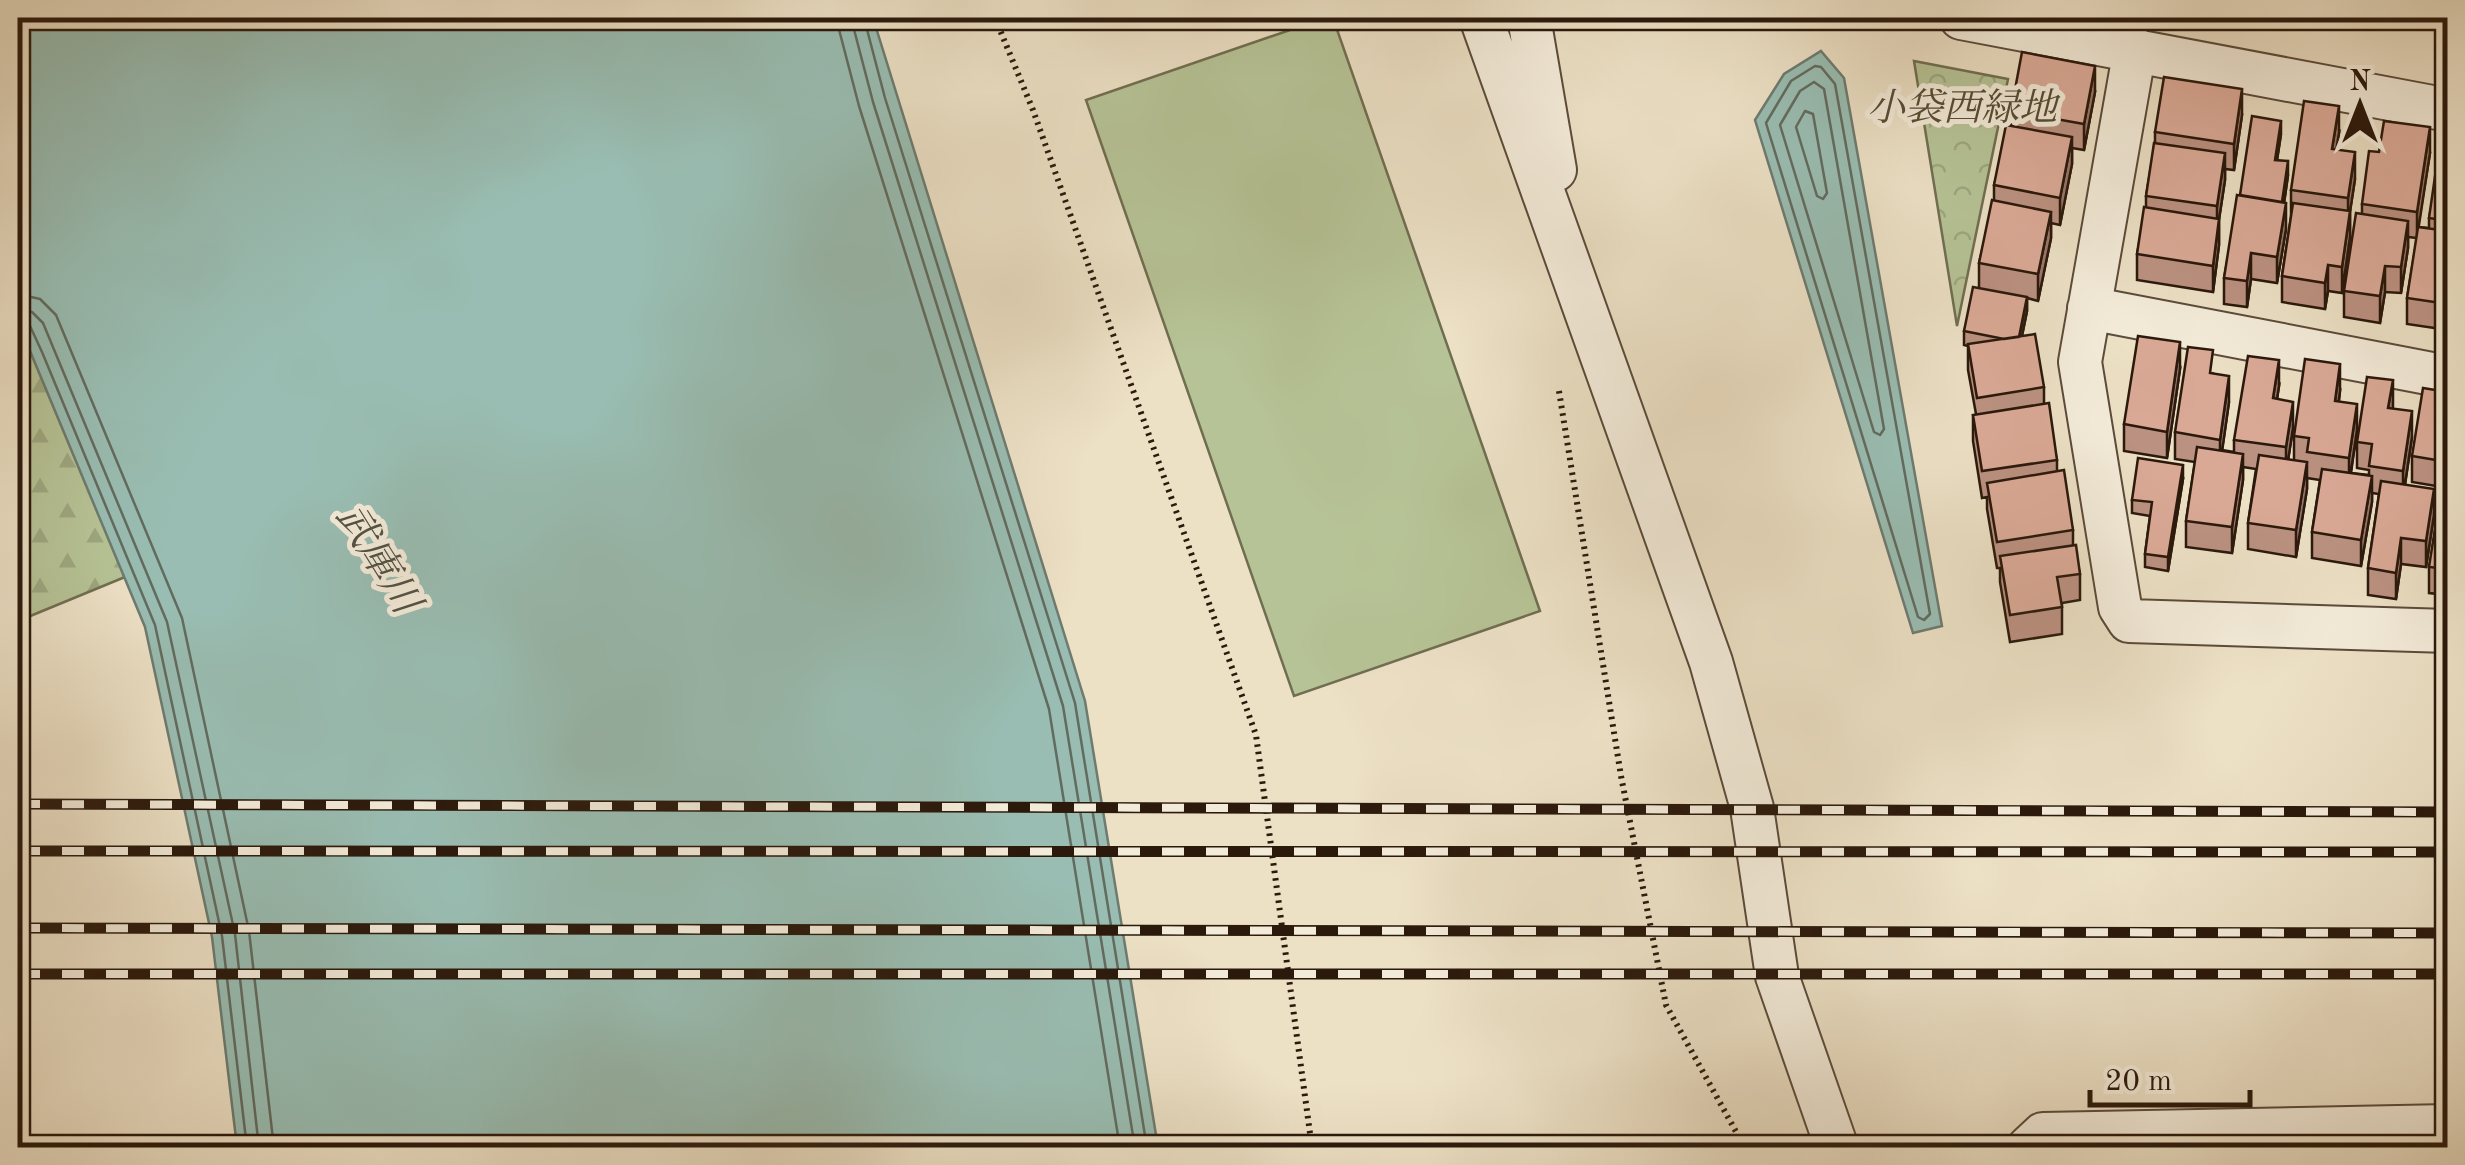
<svg xmlns="http://www.w3.org/2000/svg" width="2465" height="1165" font-family="'Old Standard TT','Noto Serif JP',serif">
	<defs>
		<pattern id="forest-firs" width="22" height="20" patternUnits="userSpaceOnUse" patternTransform="scale(2.5)"><rect width="22" height="20" fill="#b6c396"/><path d="M5 1l3.5 6h-7zM16 11l3.5 6h-7z" fill="#9da780"/></pattern>
		<pattern id="park-crowns" width="20" height="18" patternUnits="userSpaceOnUse" patternTransform="scale(2.5)"><rect width="20" height="18" fill="#b6c396"/><path d="M2 6a3 3 0 1 1 6 0M12 15a3 3 0 1 1 6 0" fill="none" stroke="#9da780"/></pattern>
	</defs>
	<rect width="100%" height="100%" fill="#ece0c5"/>
	<filter id="stains"><feTurbulence type="fractalNoise" baseFrequency=".002" numOctaves="4"/><feColorMatrix values="0 0 0 0 .2 0 0 0 0 .09 0 0 0 0 .02 0 0 0 .5 -.17"/></filter>
	<radialGradient id="worn" r=".72"><stop offset=".6" stop-color="#630" stop-opacity="0"/><stop offset="1" stop-color="#630" stop-opacity=".3"/></radialGradient>
	<!-- forest -->
	<path fill="url(#forest-firs)" stroke="#706e51" stroke-width="2.5" d="M18,322L125,577L23,619L18,605Z"/>
	<!-- park -->
	<path fill="url(#park-crowns)" stroke="#706e51" stroke-width="2.5" d="M1914,61L2008,79L1957,326Z"/>
	<!-- pitch -->
	<path fill="#b6c396" stroke="#706e51" stroke-width="2.5" d="M1325,18H1333L1540,611L1294,696L1086,100Z"/>
	<!-- water -->
	<path fill="#99bdb2" stroke="#6d7b70" stroke-width="2.5" d="M18,18H873L1085,701L1158,1147H237L212,937L145,627L18,322Z
		M1821,51L1844,78L1942,626L1913,633L1755,120L1784,74Z"/>
	<g fill="none" stroke-linecap="round" stroke-linejoin="round">
		<!-- shore -->
		<path stroke="#626b5f" stroke-width="2.5" d="M836,18L859,106L1049,709L1120,1148
			M851,18L873,102L1063,706L1135,1148
			M864,18L885,98L1075,703L1147,1148
			M1815,66L1821,67L1835,84L1930,614L1924,620L1918,617L1766,123L1791,81Z
			M1814,82L1824,89L1884,429L1880,435L1874,432L1780,125L1800,91Z
			M1805,111L1813,114L1827,193L1823,199L1817,196L1796,127Z
			M18,294L40,299L56,315L182,618L249,931L274,1148
			M18,309L32,312L43,323L167,622L235,934L259,1148
			M18,321L30,326L42,352L155,625L222,936L247,1148"/>
		<defs>
			<path id="street" d="M1481,18L1711,662L1752,808L1777,976L1837,1148
				M1529,18L1555,170
				M1961,18L2448,110
				M2135,49L2080,362L2120,607L2129,621L2448,631
				M2089,308L2448,377
				M2028,1148L2043,1134L2448,1126"/>
		</defs>
		<!-- street casing -->
		<use href="#street" stroke="#5b4b3a" stroke-width="46"/>
		<!-- path -->
		<path stroke="#2b190c" stroke-width="6" stroke-dasharray="2.5 5" stroke-linecap="butt" d="M995,18L1033,110L1256,735L1312,1148
			M1559,391L1621,776L1666,1005L1745,1148
			M18,996L21,1148"/>
		<!-- street -->
		<use href="#street" stroke="#f3ebd9" stroke-width="42"/>
		<defs>
			<path id="rail" d="M18,804L2448,812
				M18,851L2448,852
				M18,928L2448,933
				M18,974H2448"/>
		</defs>
		<!-- rail casing -->
		<use href="#rail" stroke="#2b190c" stroke-width="11"/>
		<!-- rail -->
		<use href="#rail" stroke="#f3ebd9" stroke-width="8" stroke-dasharray="22" stroke-linecap="butt"/>
	</g>
	<!-- wall -->
	<path fill="#bb9181" stroke="#2b190c" stroke-width="2.5" d="M2095,92L2084,150L2072,148V164L2060,225L2051,223V238L2038,301L2027,298V311L2022,336L2044,387V404L2057,460V472L2073,530V545L2080,574V600L2062,603V634L2010,642L2000,582V568H1997L1987,509V497L1982,498L1973,441V415L1976,414L1968,370V346L1964,345V331L1979,288V263L1994,201V185L2011,126V111Z
		M2242,115L2234,170L2225,169V180L2219,219V245L2213,292L2137,280V254L2146,208V196L2155,143V132Z
		M2448,129V330L2407,324V298L2417,238L2408,237V248L2401,293L2385,292L2380,323L2344,317V291L2362,214V204L2379,152L2430,153L2418,227L2429,228V218Z
		M2339,133L2336,150L2355,179L2350,211V237L2342,293L2328,291L2325,309L2282,302V276L2291,217V190Z
		M2281,134L2277,160L2288,175L2284,203L2286,229L2277,283L2251,279L2247,307L2224,304V278L2240,195Z
		M2180,369L2167,458L2124,451V424Z
		M2213,374L2229,402L2222,450L2234,452V440L2279,386L2277,399L2293,428L2288,460L2294,461V436L2340,391L2339,401L2357,430L2351,473L2369,475V470L2357,468V442L2392,408L2412,437L2405,485L2434,515L2426,567L2401,564L2396,599L2368,595V568L2379,494L2372,493V502L2361,566L2312,558V532L2320,480L2307,478V489L2296,557L2248,549V523L2256,469L2243,467V480L2232,553L2186,547V521L2195,462L2175,459V432Z
		M2448,392V488L2412,482V456Z
		M2183,479L2168,571L2145,567V554L2150,516L2132,513V500Z
		M2448,491V595L2429,593V567Z"/>
	<!-- shaded-wall -->
	<path fill="#997669" stroke="#2b190c" stroke-width="2.5" d="M2095,66V92L2084,150V124Z
		M2242,89V115L2234,170V144Z
		M2339,106V133L2332,175V149Z
		M2281,121V134L2275,173V160Z
		M2430,127V153L2417,238V212Z
		M2072,137V164L2060,225V198Z
		M2355,152V179L2348,225V198Z
		M2225,153V180L2217,233V206Z
		M2288,161V175L2282,218V204Z
		M2286,203V229L2277,283V257Z
		M2350,211V237L2342,293V267Z
		M2051,212V238L2038,301V274Z
		M2219,219V245L2213,292V266Z
		M2408,221V248L2401,293V267Z
		M2251,253V279L2247,307V281Z
		M2328,265V291L2325,309V283Z
		M2385,266V292L2380,323V296Z
		M2027,297V311L2018,355V342Z
		M2180,342V369L2167,458V432Z
		M2279,360V386L2273,424V398Z
		M2340,364V391L2335,427V401Z
		M2229,376V402L2220,466V440Z
		M2393,380V407L2388,434V408Z
		M2293,402V428L2286,474V447Z
		M2357,404V430L2349,484V458Z
		M2412,411V437L2403,497V471Z
		M2243,454V480L2232,553V527Z
		M2307,462V489L2296,557V530Z
		M2183,465V479L2168,571V557Z
		M2372,476V502L2361,566V540Z
		M2434,489V515L2426,567V541Z
		M2401,538V564L2396,599V573Z"/>
	<!-- building -->
	<path fill="#daa996" stroke="#2b190c" stroke-width="2.5" d="M2022,52L2095,66L2084,124L2011,111Z
		M2164,77L2242,89L2234,144L2155,132Z
		M2304,101L2339,106L2332,149L2355,152L2348,198L2291,190Z
		M2252,116L2281,121L2275,160L2288,161L2282,202L2240,195Z
		M2384,121L2430,127L2417,212L2362,204L2369,151L2379,152Z
		M2006,125L2072,137L2060,198L1994,185Z
		M2442,128L2448,129V221L2429,218Z
		M2154,143L2225,153L2217,206L2146,196Z
		M2237,195L2286,203L2277,257L2251,253L2247,281L2224,278Z
		M1992,200L2051,212L2038,274L1979,263Z
		M2293,203L2350,211L2342,267L2328,265L2325,283L2282,276Z
		M2144,207L2219,219L2213,266L2137,254Z
		M2356,213L2408,221L2401,267L2385,266L2380,296L2344,291Z
		M2418,227L2448,231V304L2407,298Z
		M1973,287L2027,297L2019,337L2004,339L1964,331Z
		M2035,334L2044,387L1977,398L1968,344Z
		M2138,336L2180,342L2167,432L2124,424Z
		M2188,347L2213,350L2210,373L2229,376L2220,440L2175,432Z
		M2248,356L2279,360L2273,398L2293,402L2286,447L2234,440Z
		M2305,359L2340,364L2335,401L2357,404L2349,458L2307,452L2309,438L2294,436Z
		M2367,377L2393,380L2388,408L2412,411L2403,471L2369,466L2372,444L2357,442Z
		M2423,388L2448,392V462L2412,456Z
		M2049,403L2057,460L1982,471L1973,415Z
		M2197,447L2243,454L2232,527L2186,521Z
		M2259,455L2307,462L2296,530L2248,523Z
		M2138,458L2183,465L2168,557L2145,554L2152,502L2132,500Z
		M2322,469L2372,476L2361,540L2312,532Z
		M2064,470L2073,530L1997,542L1987,483Z
		M2381,481L2434,489L2426,541L2401,538L2396,573L2368,568Z
		M2441,490L2448,491V569L2429,567Z
		M2076,545L2080,574L2057,577L2062,607L2010,615L2000,556Z"/>
	<g text-anchor="middle" dominant-baseline="central" stroke-width="10" stroke-linejoin="round" paint-order="stroke">
		<!-- park labels -->
		<g font-size="38" font-style="italic" fill="#554c35" stroke="#f3ebd9">
			<text x="1962" y="110">小袋西緑地</text>
		</g>
		<!-- water labels -->
		<g font-size="40" font-style="italic" fill="#525246" stroke="#f3ebd9">
			<text transform="translate(376 560) rotate(58)">武庫川</text>
		</g>
	</g>
	<!-- margin -->
	<rect width="2465" height="1165" fill="none" stroke="#ece0c5" stroke-width="60"/>
	<rect x="20" y="20" width="2425" height="1125" fill="none" stroke="#2b190c" stroke-width="5"/>
	<rect x="30" y="30" width="2405" height="1105" fill="none" stroke="#2b190c" stroke-width="2.5"/>
	<!-- north arrow -->
	<g transform="translate(2360 105)" stroke="#f3ebd9" stroke-width="8" paint-order="stroke">
	<path d="M0-8L18 38L0 25L-18 38Z" fill="#2b190c"/>
	<text y="-15" font-size="28" font-weight="bold" text-anchor="middle" fill="#2b190c">N</text>
	</g>
	<!-- scale -->
	<path d="M2090 1090v15h160v-15" fill="none" stroke="#2b190c" stroke-width="5"/>
	<text x="2105" y="1090" font-size="30" fill="#2b190c" stroke="#f3ebd9" stroke-width="8" paint-order="stroke">20 m</text>
	<rect width="100%" height="100%" filter="url(#stains)"/>
	<rect width="100%" height="100%" fill="url(#worn)"/>
</svg>
